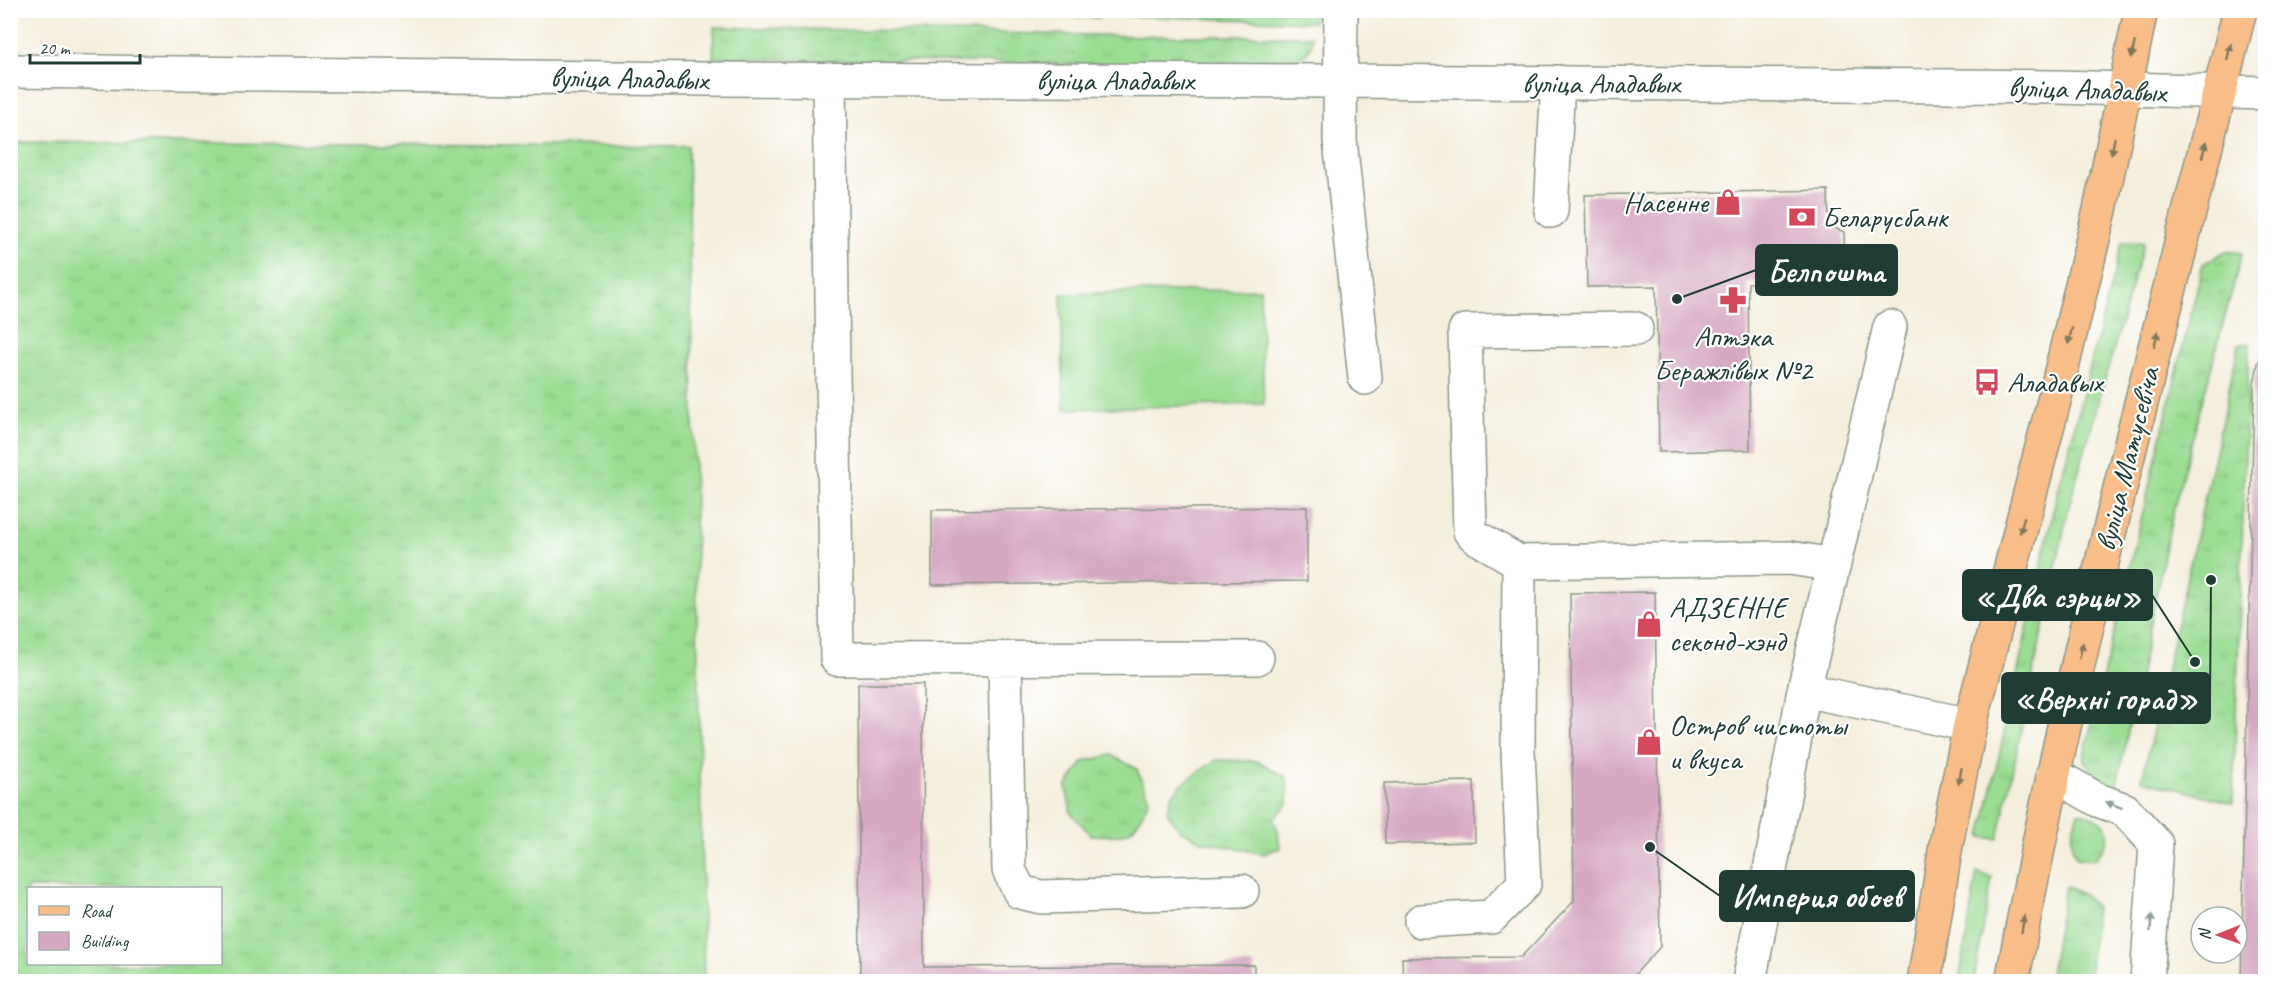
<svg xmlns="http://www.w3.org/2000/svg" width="2276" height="992" font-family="Caveat,sans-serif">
	<defs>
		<pattern id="grass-tufts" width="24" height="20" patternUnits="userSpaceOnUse" patternTransform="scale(1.5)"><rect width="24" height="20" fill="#9adc92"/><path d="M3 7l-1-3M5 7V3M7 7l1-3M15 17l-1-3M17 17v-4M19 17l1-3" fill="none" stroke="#84be7e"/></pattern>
	</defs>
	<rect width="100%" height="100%" fill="#fff"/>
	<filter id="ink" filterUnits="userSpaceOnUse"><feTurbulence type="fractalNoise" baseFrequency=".0167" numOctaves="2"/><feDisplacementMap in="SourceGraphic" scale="12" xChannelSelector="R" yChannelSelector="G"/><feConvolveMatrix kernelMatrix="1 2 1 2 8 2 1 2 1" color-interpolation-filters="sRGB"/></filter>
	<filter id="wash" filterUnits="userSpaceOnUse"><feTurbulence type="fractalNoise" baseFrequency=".008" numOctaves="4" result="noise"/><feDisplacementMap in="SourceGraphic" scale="24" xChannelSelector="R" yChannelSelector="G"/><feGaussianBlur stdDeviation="1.35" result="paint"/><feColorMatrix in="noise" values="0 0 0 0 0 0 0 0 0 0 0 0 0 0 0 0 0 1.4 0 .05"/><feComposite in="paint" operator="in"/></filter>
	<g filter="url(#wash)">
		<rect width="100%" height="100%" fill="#f4eedc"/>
		<!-- grass -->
		<path fill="url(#grass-tufts)" stroke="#5c8c63" stroke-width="1.5" fill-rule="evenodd" d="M1038,10H1099V18L1030,16Z
			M878,11L1014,10V11L1009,15Z
			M1122,11H1313V22L1122,16Z
			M714,27L1140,36H1312C1314,47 1306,54 1298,61L1140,65L713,58Z
			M11,142L688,146L704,981H11ZM28,888H220V964H28Z
			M2122,242H2144L2069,506L1998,839L1981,837L2055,503Z
			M2226,251L2242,253L2174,507L2115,795L2084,761L2086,747L2203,264Z
			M2239,344H2249L2233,803L2142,780Z
			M1111,755L1137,769L1149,800C1133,835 1129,837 1091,835L1071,813L1066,787L1083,762Z
			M1216,760L1258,761L1287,778L1288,804L1273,819L1278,831L1280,848L1264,854L1202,841L1180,830L1167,812L1172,795L1183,783Z
			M2078,813C2110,816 2117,838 2094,860L2077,858C2067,843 2073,829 2078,813Z
			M1977,873L1992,877L1974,981H1959Z
			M2065,886L2084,895L2096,907L2089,981H2049Z"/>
		<!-- pitch -->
		<path fill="#9adc92" stroke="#5c8c63" stroke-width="1.5" d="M1260,289L1264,404L1064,409L1061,294Z"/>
		<g id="blocks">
			<!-- building -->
			<path fill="#d6a8c2" d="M1828,190L1829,226L1844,232L1845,281L1748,283L1750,450L1659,452L1656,286L1587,287L1585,195Z
				M2266,349V982H2241L2254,384L2258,363Z
				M1307,507V581L932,585V510Z
				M1655,592L1660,947L1628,982H1403L1402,958L1521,957L1574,901L1570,593Z
				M858,684H923L924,967L1254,965V982H860Z
				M1474,781L1475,842L1385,844L1384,783Z"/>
		</g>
	</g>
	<g filter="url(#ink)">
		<use href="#blocks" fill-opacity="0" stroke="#8a9688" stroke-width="1.5"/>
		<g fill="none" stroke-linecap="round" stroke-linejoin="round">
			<defs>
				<path id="minor" d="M1341,10L1340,140L1365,378
					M10,71L704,79L1340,81L2057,87L2266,93
					M829,79L837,659L1257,658
					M1551,211L1558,82
					M1519,562L1790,558L1834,565
					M1005,659L1009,870L1020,892L1041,897L1242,891
					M1804,690L1970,725
					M2053,774L2098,800L2125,810L2156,844L2147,982
					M1421,921L1491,917L1524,884L1518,751L1519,562L1476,537L1470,531L1465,331L1636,329
					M1749,982L1804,690L1890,327"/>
				<path id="major" d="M1924,982L1947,839L1970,725L2054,401L2100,210L2141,10
					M2012,982C2072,654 2160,333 2240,10"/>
			</defs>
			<!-- minor casing -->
			<use href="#minor" stroke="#8a9688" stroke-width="36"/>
			<!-- major casing -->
			<use href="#major" stroke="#8a9688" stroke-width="36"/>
			<!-- minor -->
			<use href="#minor" stroke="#fff" stroke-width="33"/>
			<!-- major -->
			<use href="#major" stroke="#f8bd89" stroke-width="33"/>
		</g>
		<!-- one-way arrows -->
		<defs><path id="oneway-solid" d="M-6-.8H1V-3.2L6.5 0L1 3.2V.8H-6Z" transform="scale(1.5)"/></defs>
		<g fill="#81775a">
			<use href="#oneway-solid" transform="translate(2133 50) rotate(102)"/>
			<use href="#oneway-solid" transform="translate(2229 52) rotate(-76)"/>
			<use href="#oneway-solid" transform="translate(2113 146) rotate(101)"/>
			<use href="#oneway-solid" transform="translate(2204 150) rotate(-75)"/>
			<use href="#oneway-solid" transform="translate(2070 336) rotate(104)"/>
			<use href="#oneway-solid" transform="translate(2156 339) rotate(-76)"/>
			<use href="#oneway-solid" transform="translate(2022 525) rotate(105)"/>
			<use href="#oneway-solid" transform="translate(2081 651) rotate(-77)"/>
			<use href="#oneway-solid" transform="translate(1960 776) rotate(101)"/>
			<use href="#oneway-solid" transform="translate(2023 924) rotate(-80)"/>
		</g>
		<g fill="#8f9e9a">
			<use href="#oneway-solid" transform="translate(2114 805) rotate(-159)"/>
			<use href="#oneway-solid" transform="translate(2151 923) rotate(-86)"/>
		</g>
	</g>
	<!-- icons -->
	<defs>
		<symbol id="shop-bare" viewBox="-9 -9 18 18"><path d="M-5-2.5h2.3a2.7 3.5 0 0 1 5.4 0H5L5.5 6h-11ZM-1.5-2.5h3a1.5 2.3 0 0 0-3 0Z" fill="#d1495b" stroke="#fff" stroke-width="2.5" paint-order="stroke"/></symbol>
		<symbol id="bank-bare" viewBox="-9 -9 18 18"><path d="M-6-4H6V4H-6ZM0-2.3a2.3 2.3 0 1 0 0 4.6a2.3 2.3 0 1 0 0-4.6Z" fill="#d1495b" stroke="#fff" stroke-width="2.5" paint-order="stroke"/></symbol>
		<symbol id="pharmacy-bare" viewBox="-9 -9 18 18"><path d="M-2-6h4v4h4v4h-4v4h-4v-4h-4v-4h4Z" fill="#d1495b" stroke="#fff" stroke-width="2.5" paint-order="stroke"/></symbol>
		<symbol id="bus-bare" viewBox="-9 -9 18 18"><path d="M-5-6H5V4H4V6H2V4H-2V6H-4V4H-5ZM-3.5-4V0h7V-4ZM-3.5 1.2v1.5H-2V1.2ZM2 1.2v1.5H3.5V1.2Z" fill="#d1495b" stroke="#fff" stroke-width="2.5" paint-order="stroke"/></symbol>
	</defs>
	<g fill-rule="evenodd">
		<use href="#shop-bare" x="1709" y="183" width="38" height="38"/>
		<use href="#bank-bare" x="1783" y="198" width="38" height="38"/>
		<use href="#pharmacy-bare" x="1714" y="281" width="38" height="38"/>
		<use href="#bus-bare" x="1968" y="363" width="38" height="38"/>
		<use href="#shop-bare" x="1630" y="605" width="38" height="38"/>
		<use href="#shop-bare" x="1630" y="723" width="38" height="38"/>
	</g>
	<g text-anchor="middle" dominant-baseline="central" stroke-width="4.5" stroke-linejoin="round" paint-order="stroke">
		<!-- street labels -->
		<g font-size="30" fill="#1f3d34" stroke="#fff">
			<text transform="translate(629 78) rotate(1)">вуліца Аладавых</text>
			<text x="1115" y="80">вуліца Аладавых</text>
			<text x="1601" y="83">вуліца Аладавых</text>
			<text transform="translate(2087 89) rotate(2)">вуліца Аладавых</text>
			<text transform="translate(2127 459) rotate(-76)">вуліца Матусевіча</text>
		</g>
		<!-- poi labels -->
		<g font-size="30" fill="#1f3d34" stroke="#fff" text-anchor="start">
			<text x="1708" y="202" text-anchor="end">Насенне</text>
			<text x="1822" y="217">Беларусбанк</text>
			<text x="1733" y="336" text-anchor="middle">Аптэка<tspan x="1733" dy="34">Беражлівых №2</tspan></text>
			<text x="2007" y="382">Аладавых</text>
			<text x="1669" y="607">АДЗЕННЕ<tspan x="1669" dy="34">секонд-хэнд</tspan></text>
			<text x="1669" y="725">Остров чистоты<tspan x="1669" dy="34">и вкуса</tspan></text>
		</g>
	</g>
	<!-- callouts -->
	<path fill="none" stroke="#1f3d34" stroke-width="2" d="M1677 299L1756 270M2195 662L2152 595M2211 580L2210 698M1650 847L1720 896"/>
	<g fill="#1f3d34" stroke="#fff" stroke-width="2">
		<circle cx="1677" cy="299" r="6"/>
		<circle cx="2195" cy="662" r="6"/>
		<circle cx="2211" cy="580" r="6"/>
		<circle cx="1650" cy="847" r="6"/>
	</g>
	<g fill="#1f3d34" stroke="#1f3d34" stroke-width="2">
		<rect x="1756" y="245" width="141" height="50" rx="6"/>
		<rect x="1963" y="570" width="189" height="50" rx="6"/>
		<rect x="2002" y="673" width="208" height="50" rx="6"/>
		<rect x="1720" y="871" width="194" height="50" rx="6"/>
	</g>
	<g font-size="32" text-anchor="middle" font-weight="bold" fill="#fff">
		<text x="1826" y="282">Белпошта</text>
		<text x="2058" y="607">«Два сэрцы»</text>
		<text x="2106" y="709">«Верхні горад»</text>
		<text x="1817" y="907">Империя обоев</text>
	</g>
	<!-- margin -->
	<rect width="2276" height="992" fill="none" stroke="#fff" stroke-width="36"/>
	<!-- legend -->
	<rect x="27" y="887" width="195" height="78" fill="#ffffff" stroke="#a5b1ae" stroke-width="1.5"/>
	<rect x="39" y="906" width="30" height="9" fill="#f8bd89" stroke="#a5b1ae" stroke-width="1.5"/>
	<text x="81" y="917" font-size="18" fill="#1f3d34">Road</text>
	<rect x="39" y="932" width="30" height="18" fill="#d6a8c2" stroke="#a5b1ae" stroke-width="1.5"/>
	<text x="81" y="947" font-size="18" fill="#1f3d34">Building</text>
	<!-- north arrow -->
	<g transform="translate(2219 935) rotate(269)"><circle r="28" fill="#ffffff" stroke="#a5b1ae" stroke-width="1.5"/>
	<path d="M0-4.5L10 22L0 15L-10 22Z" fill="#d1495b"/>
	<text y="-9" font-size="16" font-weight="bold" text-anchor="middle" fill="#1f3d34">N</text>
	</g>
	<!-- scale -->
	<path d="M30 54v9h110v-9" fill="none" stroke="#1f3d34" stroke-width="3"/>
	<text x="39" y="54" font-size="18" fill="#1f3d34" stroke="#ffffff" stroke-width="4.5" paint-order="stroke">20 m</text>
</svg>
